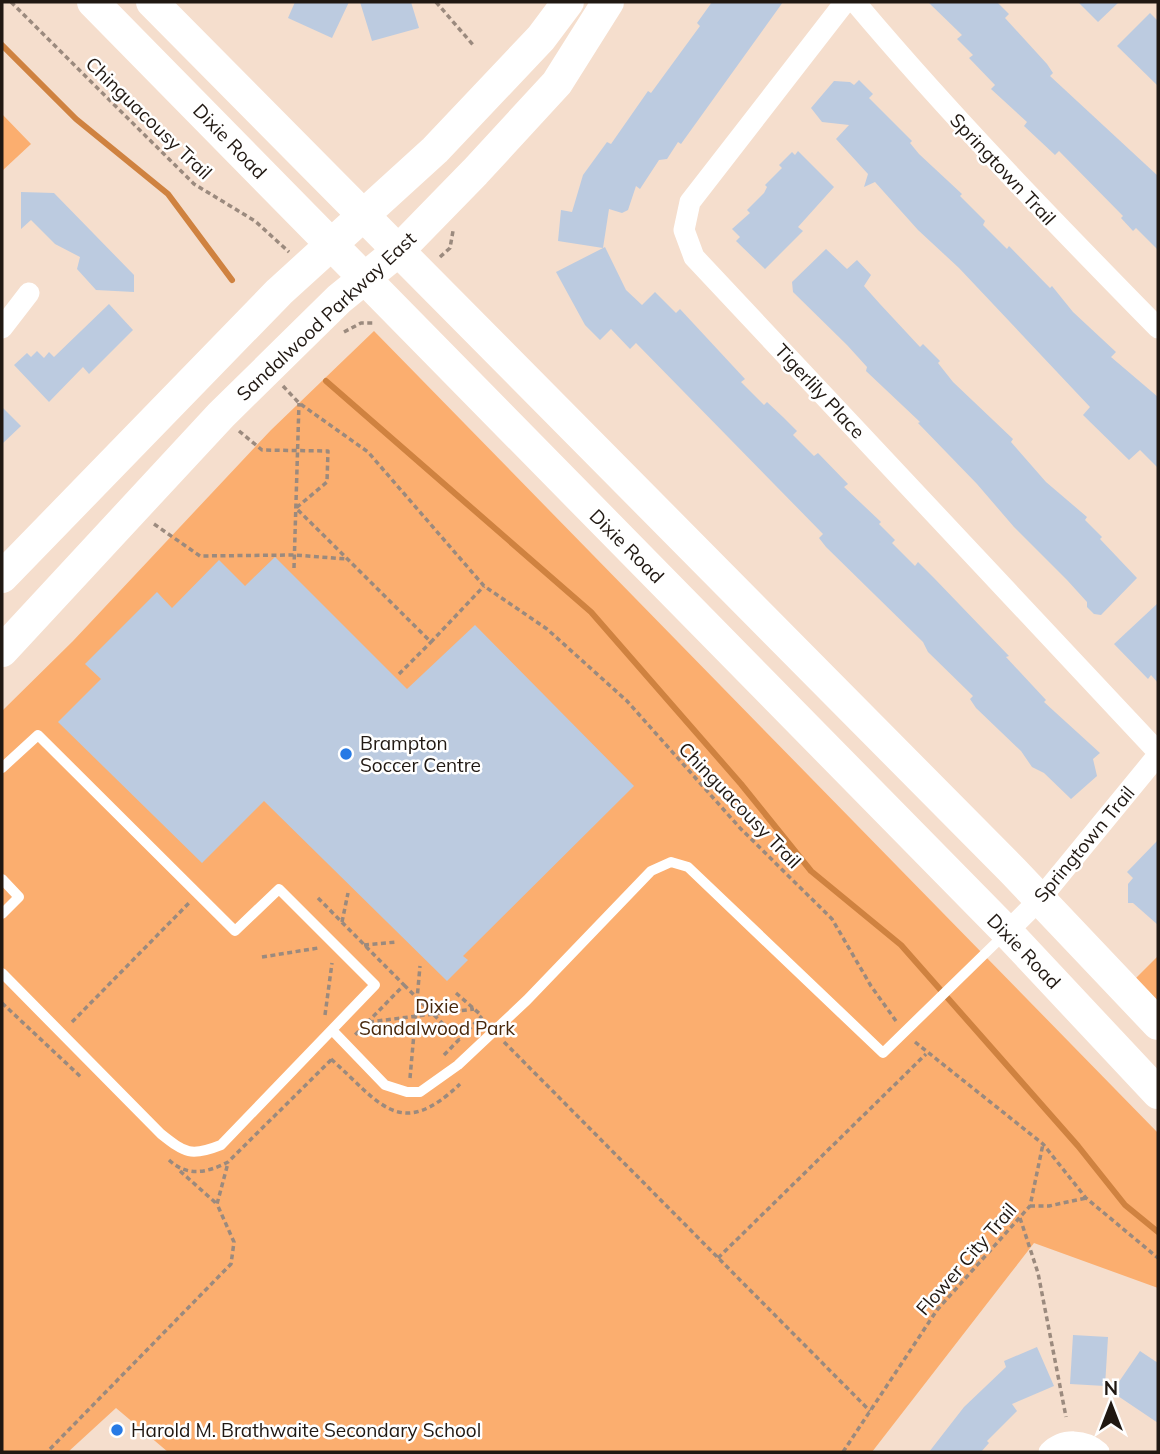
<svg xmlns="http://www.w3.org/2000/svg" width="1160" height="1454" font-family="Mulish,sans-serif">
	<rect width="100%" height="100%" fill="#f5decd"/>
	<!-- green -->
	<path fill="#fbae6f" d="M2,114L31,144L2,171Z
		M374,331L1158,1133V1288L1034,1243L872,1452H168L116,1408L68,1452H2V711L73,641L271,430Z
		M1158,956V1005L1135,979Z"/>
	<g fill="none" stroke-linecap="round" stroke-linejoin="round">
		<!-- stream -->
		<path stroke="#cf8240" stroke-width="6" d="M2,45L76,119L168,194L232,280
			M326,381L591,612L741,784L811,871L901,945L1078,1146L1125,1205L1158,1232"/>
	</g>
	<!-- building -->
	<path fill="#bccbe0" d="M295,2H349L332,38L288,18Z
		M360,2H411L419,28L372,41Z
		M712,2H783L681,144L678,142L667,159L659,160L640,189L636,186L628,210L622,213L609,209L603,248L558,241L561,210L572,212L583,175L607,142L611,144L648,91L651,93L700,26L697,23Z
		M928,2H997L1009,14L1005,18L1047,64L1053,73L1050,76L1158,176V250L1136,228L1133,231L1121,218L1123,216L1059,151L1055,155L1024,126L1027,122L991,89L995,85L969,58L973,55L957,39L962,35Z
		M1078,2H1119L1098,22Z
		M1150,13L1158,21V86L1117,46Z
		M859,80L873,94L869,98L912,141L910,143L919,154L962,194L960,196L985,221L983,225L1007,249L1009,246L1050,288L1052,286L1073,312L1116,352L1111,357L1158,397V468L1140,450L1129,460L1083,415L1090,407L959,268L918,230L875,182L864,187L868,174L836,139L849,125L822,122L811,108L834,81L850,82L854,85Z
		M798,151L834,187L798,227L803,231L765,269L736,241L740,237L732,229L750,213L747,210L764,193L767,187L765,185L782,168L779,165L792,152L795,155Z
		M21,192L54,193L134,275V292L96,290L77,269L80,257L55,244L31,220L21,229Z
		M605,247L626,290L642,305L655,292L676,313L680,309L745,379L741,382L764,405L767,402L784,418L797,431L793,435L814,456L818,453L848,484L844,487L881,522L879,524L895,540L892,543L915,566L918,562L934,578L1009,656L1006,657L1046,700L1044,702L1100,753L1093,759L1097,776L1071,799L1044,773L1032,767L1021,751L976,708L970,699L973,696L928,652L923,642L826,547L819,538L823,534L636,343L630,349L611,329L600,340L585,325L556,272Z
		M826,249L847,269L857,260L871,275L864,286L880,304L920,347L923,344L940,361L938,363L953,382L1013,439L1011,442L1046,482L1087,517L1085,520L1102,537L1100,539L1137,578L1101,615L1094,614L1087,607V602L1067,580L1014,527L977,484L918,423L920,422L866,371L867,367L847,345L793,292L792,282Z
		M109,304L133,330L89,374L83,367L49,402L14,365L27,353L31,357L37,351L44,358L49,352L54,357Z
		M2,407L21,426L2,444Z
		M275,557L407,689L475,625L634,786L463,956L468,960L447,981L264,801L202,863L58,722L101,679L85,664L157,592L172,608L219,560L245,586Z
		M1158,603V683L1151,675L1148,679L1114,644Z
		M1158,840V925L1133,903H1128V884L1133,878L1127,872Z
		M1073,1335L1108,1337L1105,1386L1070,1384Z
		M1037,1347L1054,1386L1012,1404L1017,1411L987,1441L989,1443L981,1452H929L964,1407L1006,1367L1004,1361Z
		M1140,1351L1158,1363V1423L1112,1392Z"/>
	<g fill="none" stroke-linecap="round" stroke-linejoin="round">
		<!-- path -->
		<path stroke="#9b8a7e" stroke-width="3.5" stroke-dasharray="5 3.5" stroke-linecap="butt" d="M11,2L194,184L255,221L289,252
			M436,2L474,46
			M440,257L450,248L453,231
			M344,332L361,323H373
			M283,386L299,403L368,452L484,586L547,629L627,701L740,828L832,919L871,986L896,1021
			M239,431L262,450L328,451L327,482L296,508L431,642L484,586
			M154,524L200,556L295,555L346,559
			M294,568L299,403
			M399,674L431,642
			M318,898L404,985L355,1035
			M342,922L348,893
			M364,945L396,942
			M262,957L318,948
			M404,985L459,1040
			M456,993L481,1015
			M2,1003L82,1078
			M325,1015L332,963
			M72,1022L189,903
			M369,1022L474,1009
			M504,1042L870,1411
			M915,1042L1043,1144L1086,1198L1158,1258
			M444,1055L482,1016
			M331,1059C381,1104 400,1141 460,1084
			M410,1078L420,966
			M169,1160C187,1177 207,1173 228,1162L333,1058
			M180,1171L217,1204
			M1030,1206H1049L1086,1198
			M1020,1218L1038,1273L1066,1417
			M718,1258L926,1054
			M50,1449L231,1264L234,1242L217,1204L228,1163
			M843,1452L937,1310L1030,1206L1043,1144"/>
		<!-- lane -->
		<path stroke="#fff" stroke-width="10" d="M2,768L38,735L235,931L279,889L375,985L221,1145C191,1157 185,1153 161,1134L2,973
			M2,879L19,897L2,914
			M332,1030L385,1085L407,1092H420L458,1065L527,1000L651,871L671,862L688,867L883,1053L1005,934"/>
		<!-- street -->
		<path stroke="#fff" stroke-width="21" d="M845,2L690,202L684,230L694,257L1158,752
			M855,2C951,116 1054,222 1158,328
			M2,328L29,293
			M1007,932L1040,899L1158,755
			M1049,1452C1063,1438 1085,1439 1099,1452"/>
		<!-- secondary -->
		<path stroke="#fff" stroke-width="32" d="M93,2L1007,932L1158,1093
			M152,2L1013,871L1158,1024
			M2,577L279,292L435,150L541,38L568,2
			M2,651L221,415L339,299L398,251L475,172L557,83L608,2"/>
	</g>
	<!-- markers -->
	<g fill="#277ae5" stroke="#fff" stroke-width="2.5">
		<circle cx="346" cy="754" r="7"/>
		<circle cx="117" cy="1430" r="7"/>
	</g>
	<g text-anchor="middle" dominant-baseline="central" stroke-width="5" stroke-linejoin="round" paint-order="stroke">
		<!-- street labels -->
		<g font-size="19" fill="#201812" stroke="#fff">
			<text transform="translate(149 118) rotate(44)">Chinguacousy Trail</text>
			<text transform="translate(230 141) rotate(46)">Dixie Road</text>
			<text transform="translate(1003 169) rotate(47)">Springtown Trail</text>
			<text transform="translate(326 316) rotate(-43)">Sandalwood Parkway East</text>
			<text transform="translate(820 391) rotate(47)">Tigerlily Place</text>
			<text transform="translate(627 546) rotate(45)">Dixie Road</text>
			<text transform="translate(740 805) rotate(46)">Chinguacousy Trail</text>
			<text transform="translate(1084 844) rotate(-50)">Springtown Trail</text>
			<text transform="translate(1024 951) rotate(46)">Dixie Road</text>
			<text transform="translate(966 1259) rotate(-49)">Flower City Trail</text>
		</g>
		<!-- poi labels -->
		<g font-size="19" fill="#201812" stroke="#fff" text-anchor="start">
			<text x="360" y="743">Brampton<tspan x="360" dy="22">Soccer Centre</tspan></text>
			<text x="131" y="1430">Harold M. Brathwaite Secondary School</text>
		</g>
		<!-- park labels -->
		<g font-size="19" fill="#47270b" stroke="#fff">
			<text x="437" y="1006">Dixie<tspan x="437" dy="22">Sandalwood Park</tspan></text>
		</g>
	</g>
	<!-- border -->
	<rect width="1160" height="1454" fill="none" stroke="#201812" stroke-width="7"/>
	<!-- north arrow -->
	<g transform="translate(1111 1405)" stroke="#ffffff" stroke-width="5" paint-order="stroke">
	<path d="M0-5L12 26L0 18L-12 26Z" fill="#201812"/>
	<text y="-10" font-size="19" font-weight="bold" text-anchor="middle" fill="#201812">N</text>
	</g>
</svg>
